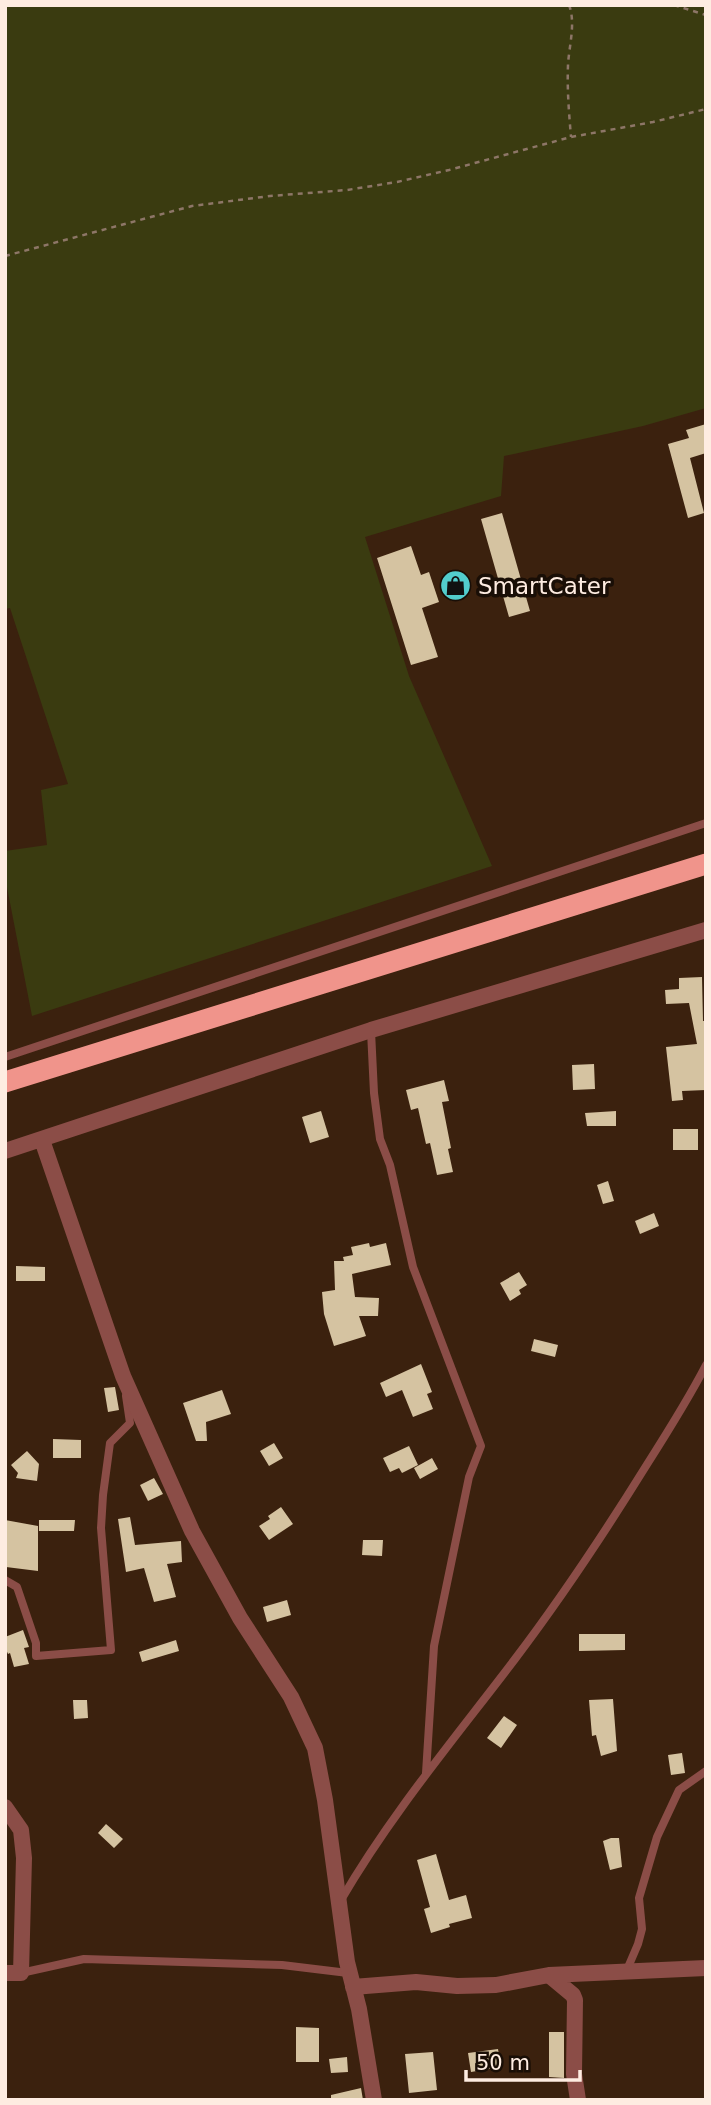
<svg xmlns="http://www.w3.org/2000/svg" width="711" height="2105" font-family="'DejaVu Sans',sans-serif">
	<rect width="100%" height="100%" fill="#3b210e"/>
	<!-- green -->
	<path fill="#3a3b10" d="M5,5H706V408L643,426L504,456L501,496L365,537L409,676L492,866L32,1016L5,877V851L47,845L41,790L68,784L10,608L5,609Z"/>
	<!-- building -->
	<path fill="#d5c3a1" d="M706,424V453L690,458L704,513L688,518L668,444L689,438L686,430Z
		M502,513L530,611L509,617L481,519Z
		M411,546L421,575L429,572L439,602L422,608L438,657L411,665L377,558Z
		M702,977L703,1021H706V1090L682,1091L683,1100L672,1101L666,1047L697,1044L689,1003L666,1004L665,990L679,989V978Z
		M594,1064L595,1089L573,1090L572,1065Z
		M444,1080L449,1101L442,1102L451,1148L448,1149L453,1172L437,1175L430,1143L426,1144L418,1108L411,1110L406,1090Z
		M321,1111L329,1137L310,1143L302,1117Z
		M616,1111V1126H587L585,1113Z
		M673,1129H698V1150H673Z
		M608,1181L614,1201L603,1204L597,1185Z
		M654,1213L659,1226L640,1234L635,1221Z
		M369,1243L370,1247L386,1243L391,1265L352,1274L355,1297L379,1298L378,1316H359L366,1336L334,1346L324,1314L322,1292L335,1290L334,1261H344L343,1257L353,1255L351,1247Z
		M16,1266L45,1267V1281H16Z
		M519,1272L527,1285L519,1290L521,1294L510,1301L500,1283Z
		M534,1339L558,1345L555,1357L531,1351Z
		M421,1364L432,1392L427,1394L433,1409L413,1417L402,1390L386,1397L380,1383Z
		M115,1387L119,1410L108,1412L104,1388Z
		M222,1390L231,1414L206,1422L207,1441H196L183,1403Z
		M53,1439L81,1440V1458H53Z
		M274,1443L283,1458L269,1466L260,1451Z
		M409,1446L418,1465L402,1473L399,1468L390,1472L383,1458Z
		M27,1451L39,1464L37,1481L16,1478L18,1473L11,1465Z
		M432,1458L438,1469L420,1479L414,1468Z
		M154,1478L163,1494L148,1501L140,1485Z
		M281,1507L293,1524L269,1540L259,1526L270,1519L268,1516Z
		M130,1517L135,1545L181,1541L182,1562L167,1564L176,1597L154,1602L144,1568L126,1572L118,1519Z
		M5,1520L38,1526V1571L6,1567Z
		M39,1520H75L74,1531H39Z
		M363,1540H383L382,1556L362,1555Z
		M287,1600L291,1615L267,1622L263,1607Z
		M23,1630L29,1647L24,1648L29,1664L14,1667L10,1653L8,1654L5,1647V1637Z
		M579,1634H625V1650L579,1651Z
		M176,1640L179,1651L142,1662L139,1652Z
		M613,1699L617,1751L601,1756L596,1735L592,1736L589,1700Z
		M73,1700H87L88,1718L74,1719Z
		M504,1716L517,1725L501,1748L487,1738Z
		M682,1753L685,1773L671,1775L668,1755Z
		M106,1824L123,1839L114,1848L98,1833Z
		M611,1838H619L622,1867L610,1870L603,1841Z
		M436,1854L449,1900L466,1895L472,1918L449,1924L450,1927L431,1933L424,1909L430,1907L417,1860Z
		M296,2027L319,2028V2062H296Z
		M549,2032H564V2078L549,2077Z
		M498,2049L501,2067L471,2072L468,2053Z
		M433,2052L437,2090L409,2093L405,2054Z
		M347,2057L348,2072L331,2073L329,2059Z
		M361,2088L363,2100H331V2095Z"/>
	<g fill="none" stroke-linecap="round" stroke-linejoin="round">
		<!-- path -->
		<path stroke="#8d7667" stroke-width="2.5" stroke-dasharray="5 5" stroke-linecap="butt" d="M569,5C576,23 569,46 568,65C567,90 569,113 571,137
			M674,5L706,15
			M5,256L192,206L270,196L347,190L397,182L449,170L571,137L653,122L706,109"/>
		<!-- lane -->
		<path stroke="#8b4d47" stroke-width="8" d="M371,1031L374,1093L380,1139L390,1165L413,1267L481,1446L469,1477L434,1646L426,1773
			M5,1057L706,823
			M5,1580L17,1587L36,1643V1656L111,1650L101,1528L103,1495L110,1443L130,1423L126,1396
			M341,1900C391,1814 455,1738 515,1659C562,1597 605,1532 646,1466C667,1433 688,1400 706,1365
			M626,1972L638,1944L642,1929L639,1898L657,1837L679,1790L706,1771
			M21,1973L84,1959L282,1965L348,1973"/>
		<!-- street -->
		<path stroke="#8b4d47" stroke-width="16" d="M42,1140L123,1376L192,1531L240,1618L291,1697L315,1748L325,1800L347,1962L359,2009L374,2100
			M5,1151L371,1030L706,930
			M5,1807L21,1830L24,1858L21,1973H5
			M549,1975L573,1995L575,2000L574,2074L578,2100
			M353,1987L416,1982L457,1986L496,1985L549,1975L706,1968"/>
		<!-- highway -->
		<path stroke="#f0948b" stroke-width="21" d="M5,1082L706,864"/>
	</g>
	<!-- icons -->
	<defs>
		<symbol id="shop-disc" viewBox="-11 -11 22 22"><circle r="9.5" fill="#52cdcd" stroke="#190e06"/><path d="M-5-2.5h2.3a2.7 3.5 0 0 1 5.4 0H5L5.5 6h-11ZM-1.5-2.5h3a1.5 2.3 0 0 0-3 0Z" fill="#111"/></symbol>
	</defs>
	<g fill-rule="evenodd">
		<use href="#shop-disc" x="438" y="568" width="35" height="35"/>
	</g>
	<g text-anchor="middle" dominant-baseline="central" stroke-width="7" stroke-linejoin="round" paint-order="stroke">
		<!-- poi labels -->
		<g font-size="23" fill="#feece1" stroke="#190e06" text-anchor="start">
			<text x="478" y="586">SmartCater</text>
		</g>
	</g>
	<!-- border -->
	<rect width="711" height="2105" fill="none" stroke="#feece1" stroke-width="14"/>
	<!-- scale -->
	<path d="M466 2070v10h114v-10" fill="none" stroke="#feece1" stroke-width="3.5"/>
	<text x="476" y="2070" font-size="21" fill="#feece1" stroke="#190e06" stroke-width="5" paint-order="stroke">50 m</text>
</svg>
